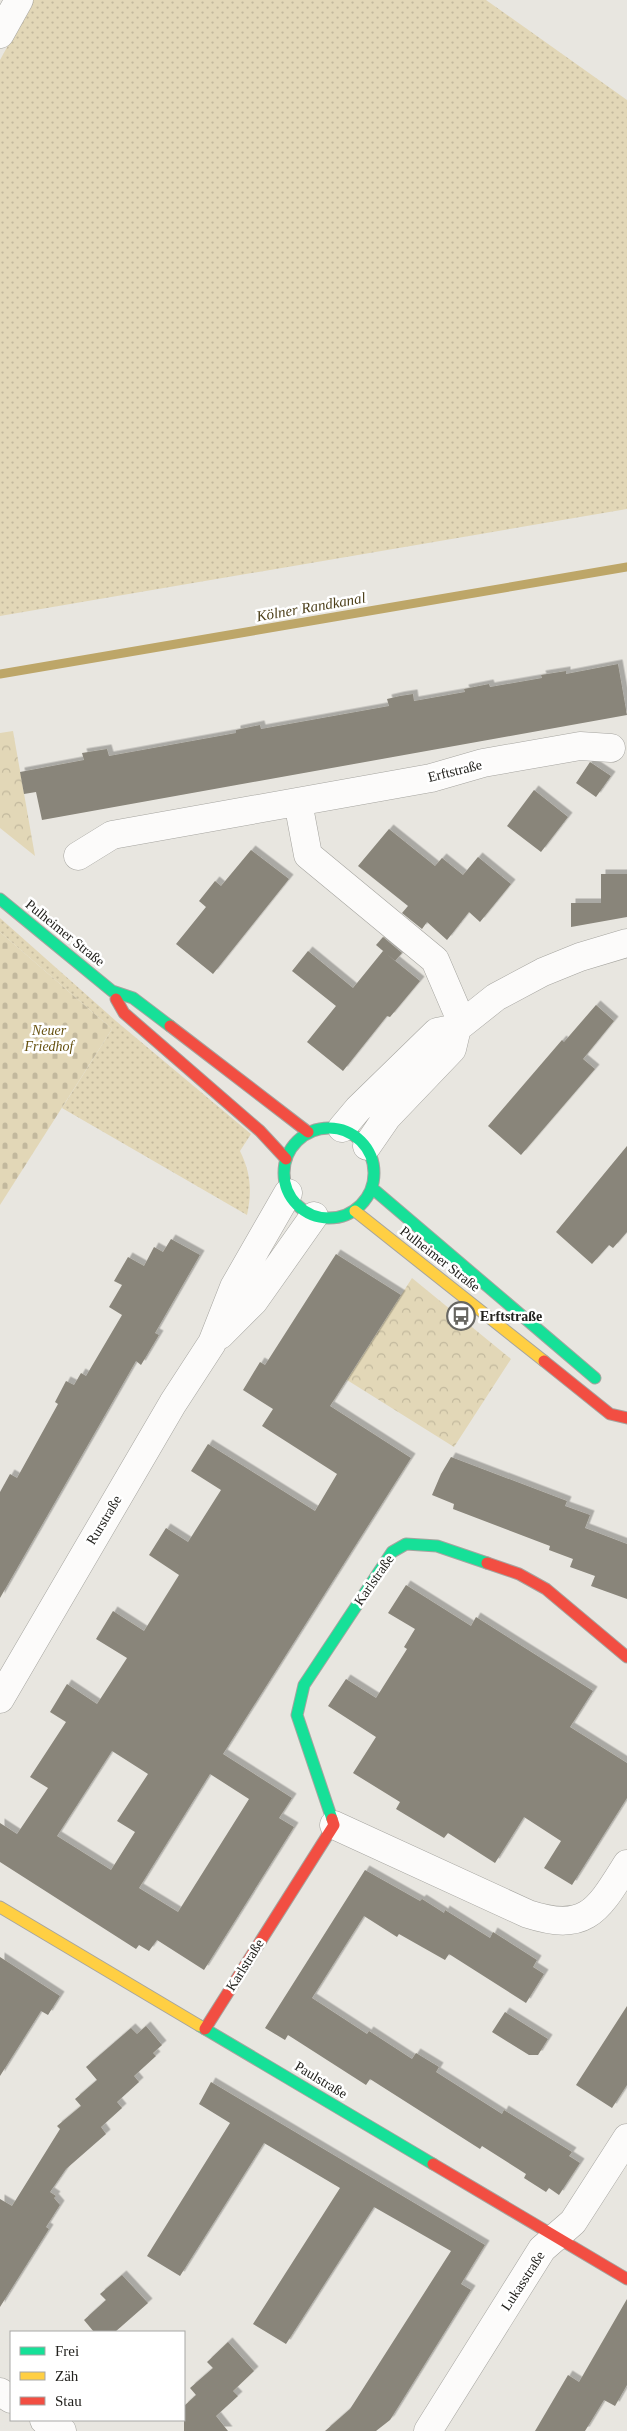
<svg xmlns="http://www.w3.org/2000/svg" width="627" height="2431" font-family="Georgia,serif">
	<defs>
		<pattern id="grass-dots" width="8" height="8" patternUnits="userSpaceOnUse" patternTransform="scale(1.25)"><rect width="8" height="8" fill="#e2d7b7"/><path d="M2 2h.1M6 6h.1" fill="none" stroke="#c2b89d" stroke-width="1.8" stroke-linecap="round"/></pattern>
		<pattern id="cemetery-stones" width="16" height="16" patternUnits="userSpaceOnUse" patternTransform="scale(1.25)"><rect width="16" height="16" fill="#e2d7b7"/><path d="M2 7V4a2 2 0 0 1 4 0v3zM10 15v-3a2 2 0 0 1 4 0v3z" fill="#c2b89d"/></pattern>
		<pattern id="park-crowns" width="20" height="18" patternUnits="userSpaceOnUse" patternTransform="scale(1.25)"><rect width="20" height="18" fill="#e2d7b7"/><path d="M2 6a3 3 0 1 1 6 0M12 15a3 3 0 1 1 6 0" fill="none" stroke="#c2b89d"/></pattern>
		<filter id="shadow"><feDropShadow dx="4.5" dy="-4.5" stdDeviation="0" flood-color="#0004"/></filter>
	</defs>
	<rect width="100%" height="100%" fill="#e8e6e0"/>
	<!-- grass -->
	<path fill="url(#grass-dots)" d="M33,0H486L627,100V509L0,616V60Z
		M0,918L116,1021L251,1134L240,1151C251,1173 252,1192 247,1215L62,1108L112,1029L0,932Z"/>
	<!-- cemetery -->
	<path fill="url(#cemetery-stones)" d="M0,932L112,1029L0,1205Z"/>
	<!-- park -->
	<path fill="url(#park-crowns)" d="M13,731L35,856L0,828V733Z
		M412,1278L511,1359L454,1447L347,1380Z"/>
	<g fill="none" stroke-linecap="round" stroke-linejoin="round">
		<!-- stream -->
		<path stroke="#bda668" stroke-width="9" d="M0,674L627,567"/>
	</g>
	<!-- building -->
	<path fill="#89857a" fill-rule="evenodd" filter="url(#shadow)" d="M618,664L627,715L42,820L36,792L24,794L20,772L84,760L82,753L107,749L109,756L236,733V730L260,725L261,729L389,706L387,699L400,696L413,694L414,701L465,692L464,689L489,684L490,687L542,678L541,675L566,671V674Z
		M590,762L611,776L596,797L576,783Z
		M534,790L568,817L541,852L507,826Z
		M389,829L435,866L442,858L463,875L478,857L511,884L480,922L469,912L447,940L427,922L422,929L402,913L408,906L358,866Z
		M251,850L289,879L213,974L176,944L206,907L199,901L215,881L221,886Z
		M601,874H627V917L571,927V903H601Z
		M383,937L402,953L395,961L376,945Z
		M308,951L353,988L383,951L420,981L390,1017L387,1016L343,1071L307,1042L336,1006L292,971Z
		M596,1005L614,1021L583,1059L595,1069L521,1155L488,1126L562,1040L564,1042Z
		M627,1146V1232L613,1248L609,1245L592,1264L556,1232Z
		M171,1239L200,1255L155,1333L159,1335L141,1365L136,1361L0,1598V1492L10,1474L17,1478L58,1404L55,1402L66,1381L74,1385L81,1373L86,1376L122,1315L109,1307L122,1285L114,1281L128,1257L144,1266L154,1247L163,1252Z
		M336,1254L401,1295L330,1406L411,1458L223,1754L292,1798L279,1818L294,1827L204,1970L157,1940L149,1951L139,1945L136,1949L0,1862V1823L17,1834L48,1788L30,1777L66,1722L50,1712L67,1684L97,1704L127,1658L96,1639L113,1611L144,1631L179,1575L149,1555L166,1528L188,1542L221,1490L191,1471L208,1444L315,1511L337,1474L262,1426L273,1409L243,1390L260,1362L265,1365ZM112,1751L148,1774L117,1821L135,1832L111,1870L57,1836ZM210,1774L249,1799L178,1912L139,1888Z
		M451,1457L567,1501L565,1506L590,1515L585,1528L627,1544V1599L591,1586L595,1576L570,1567L573,1559L549,1550L550,1546L453,1509L454,1504L432,1495L441,1474Z
		M406,1585L471,1626L476,1617L593,1691L570,1727L627,1763V1798L572,1885L544,1868L561,1841L524,1817L495,1863L448,1833L444,1838L396,1809L400,1802L353,1773L376,1737L328,1706L346,1679L376,1698L407,1649L404,1647L415,1629L388,1613Z
		M365,1870L420,1901L422,1899L444,1913L445,1910L490,1938L493,1932L537,1960L533,1967L544,1974L526,2003L449,1954L445,1960L399,1934L397,1937L364,1916L312,1998L367,2034L369,2031L412,2059L416,2053L439,2067L436,2072L502,2114L504,2110L572,2152L569,2156L580,2163L559,2195L549,2188L546,2192L524,2178L526,2174L482,2146L480,2149L370,2079L366,2085L288,2035L285,2040L265,2028Z
		M0,1957L60,1996L48,2015L41,2011L0,2076Z
		M627,2006V2085L612,2108L576,2085Z
		M505,2012L548,2039L538,2055H529L492,2032Z
		M146,2026L162,2045L153,2053L156,2056L134,2076L139,2082L117,2102L122,2108L101,2127L106,2134L66,2169L50,2192L56,2196L54,2198L60,2205L46,2227L49,2229L0,2307V2199L12,2206L60,2129L57,2126L81,2106L75,2099L97,2080L86,2067L131,2028L137,2034Z
		M211,2082L485,2245L461,2284L471,2290L390,2420L376,2431H325L350,2409L451,2251L374,2207L286,2344L253,2324L340,2188L264,2143L180,2276L147,2256L230,2123L199,2104Z
		M122,2275L148,2303L115,2332H94L84,2320L106,2300L100,2294Z
		M627,2299V2385L615,2406L604,2400L585,2431H535L568,2375L579,2382Z
		M228,2342L254,2371L233,2391L238,2396L216,2416L228,2431H184V2406L196,2395L190,2388L213,2368L207,2362Z"/>
	<g fill="none" stroke-linecap="round" stroke-linejoin="round">
		<defs>
			<path id="street" d="M0,34L19,0
				M298,802L308,855L435,960L462,1023
				M78,856L112,835L431,778L483,763L580,746L611,748
				M342,1128L358,1109L437,1032L457,1028L496,997L543,972L580,957L627,943
				M367,1146L387,1117L452,1049L457,1028
				M220,1335L254,1301L314,1216
				M0,1699L173,1403L212,1343L234,1287L288,1193
				M334,1825L528,1914C587,1933 598,1910 627,1864
				M0,2392L11,2399
				M44,2420L62,2431
				M428,2431L542,2249L573,2222L627,2138"/>
			<path id="fast" d="M0,899L112,991L133,998L170,1026
				M284 1173a45 45 0 1 1 90 0a45 45 0 1 1-90 0Z
				M372,1188L595,1378
				M332,1819L297,1715L304,1685L392,1552L406,1544L437,1546L487,1563
				M200,2026L433,2164"/>
			<path id="slow" d="M355,1211L544,1361
				M0,1907L200,2026"/>
			<path id="jam" d="M116,999L124,1013L260,1131L286,1159
				M170,1026L308,1132
				M544,1361L610,1414L627,1418
				M487,1563L519,1574L546,1589L627,1657
				M205,2029L334,1825L332,1819
				M433,2164L627,2279"/>
		</defs>
		<!-- street casing -->
		<use href="#street" stroke="#a5a49f" stroke-width="29"/>
		<!-- fast casing -->
		<use href="#fast" stroke="#a5a49f" stroke-width="13"/>
		<!-- slow casing -->
		<use href="#slow" stroke="#a5a49f" stroke-width="13"/>
		<!-- jam casing -->
		<use href="#jam" stroke="#a5a49f" stroke-width="13"/>
		<!-- street -->
		<use href="#street" stroke="#fcfbfa" stroke-width="28"/>
		<!-- fast -->
		<use href="#fast" stroke="#16e098" stroke-width="11"/>
		<!-- slow -->
		<use href="#slow" stroke="#ffcf43" stroke-width="11"/>
		<!-- jam -->
		<use href="#jam" stroke="#f24e42" stroke-width="11"/>
	</g>
	<!-- icons -->
	<defs>
		<symbol id="bus-ring" viewBox="-11 -11 22 22"><circle r="9.5" fill="#fff" stroke="#686762" stroke-width="1.5"/><path d="M-5-6H5V4H4V6H2V4H-2V6H-4V4H-5ZM-3.5-4V0h7V-4ZM-3.5 1.2v1.5H-2V1.2ZM2 1.2v1.5H3.5V1.2Z" fill="#686762"/></symbol>
	</defs>
	<g fill-rule="evenodd">
		<use href="#bus-ring" x="445" y="1300" width="32" height="32"/>
	</g>
	<g text-anchor="middle" dominant-baseline="central" stroke-width="5" stroke-linejoin="round" paint-order="stroke">
		<!-- street labels -->
		<g font-size="14" fill="#23221e" stroke="#fff">
			<text transform="translate(455 771) rotate(-14)">Erftstraße</text>
			<text transform="translate(65 933) rotate(39)">Pulheimer Straße</text>
			<text transform="translate(440 1259) rotate(38)">Pulheimer Straße</text>
			<text transform="translate(104 1520) rotate(-59)">Rurstraße</text>
			<text transform="translate(374 1580) rotate(-55)">Karlstraße</text>
			<text transform="translate(245 1965) rotate(-58)">Karlstraße</text>
			<text transform="translate(321 2080) rotate(31)">Paulstraße</text>
			<text transform="translate(523 2281) rotate(-57)">Lukasstraße</text>
		</g>
		<!-- park labels -->
		<g font-size="14" font-style="italic" fill="#675210" stroke="#fff">
			<text x="49" y="1030">Neuer<tspan x="49" dy="16">Friedhof</tspan></text>
		</g>
		<!-- poi labels -->
		<g font-size="14" font-weight="bold" fill="#23221e" stroke="#fff" text-anchor="start">
			<text x="480" y="1316">Erftstraße</text>
		</g>
		<!-- water labels -->
		<g font-size="15" font-style="italic" fill="#4c3f1a" stroke="#fff">
			<text transform="translate(311 607) rotate(-10)">Kölner Randkanal</text>
		</g>
	</g>
	<!-- legend -->
	<rect x="10" y="2331" width="175" height="90" fill="#ffffff" stroke="#a7a7a5"/>
	<rect x="20" y="2347" width="25" height="8" fill="#16e098" stroke="#a7a7a5"/>
	<text x="55" y="2356" font-size="15" fill="#23221e">Frei</text>
	<rect x="20" y="2372" width="25" height="8" fill="#ffcf43" stroke="#a7a7a5"/>
	<text x="55" y="2381" font-size="15" fill="#23221e">Zäh</text>
	<rect x="20" y="2397" width="25" height="8" fill="#f24e42" stroke="#a7a7a5"/>
	<text x="55" y="2406" font-size="15" fill="#23221e">Stau</text>
</svg>
